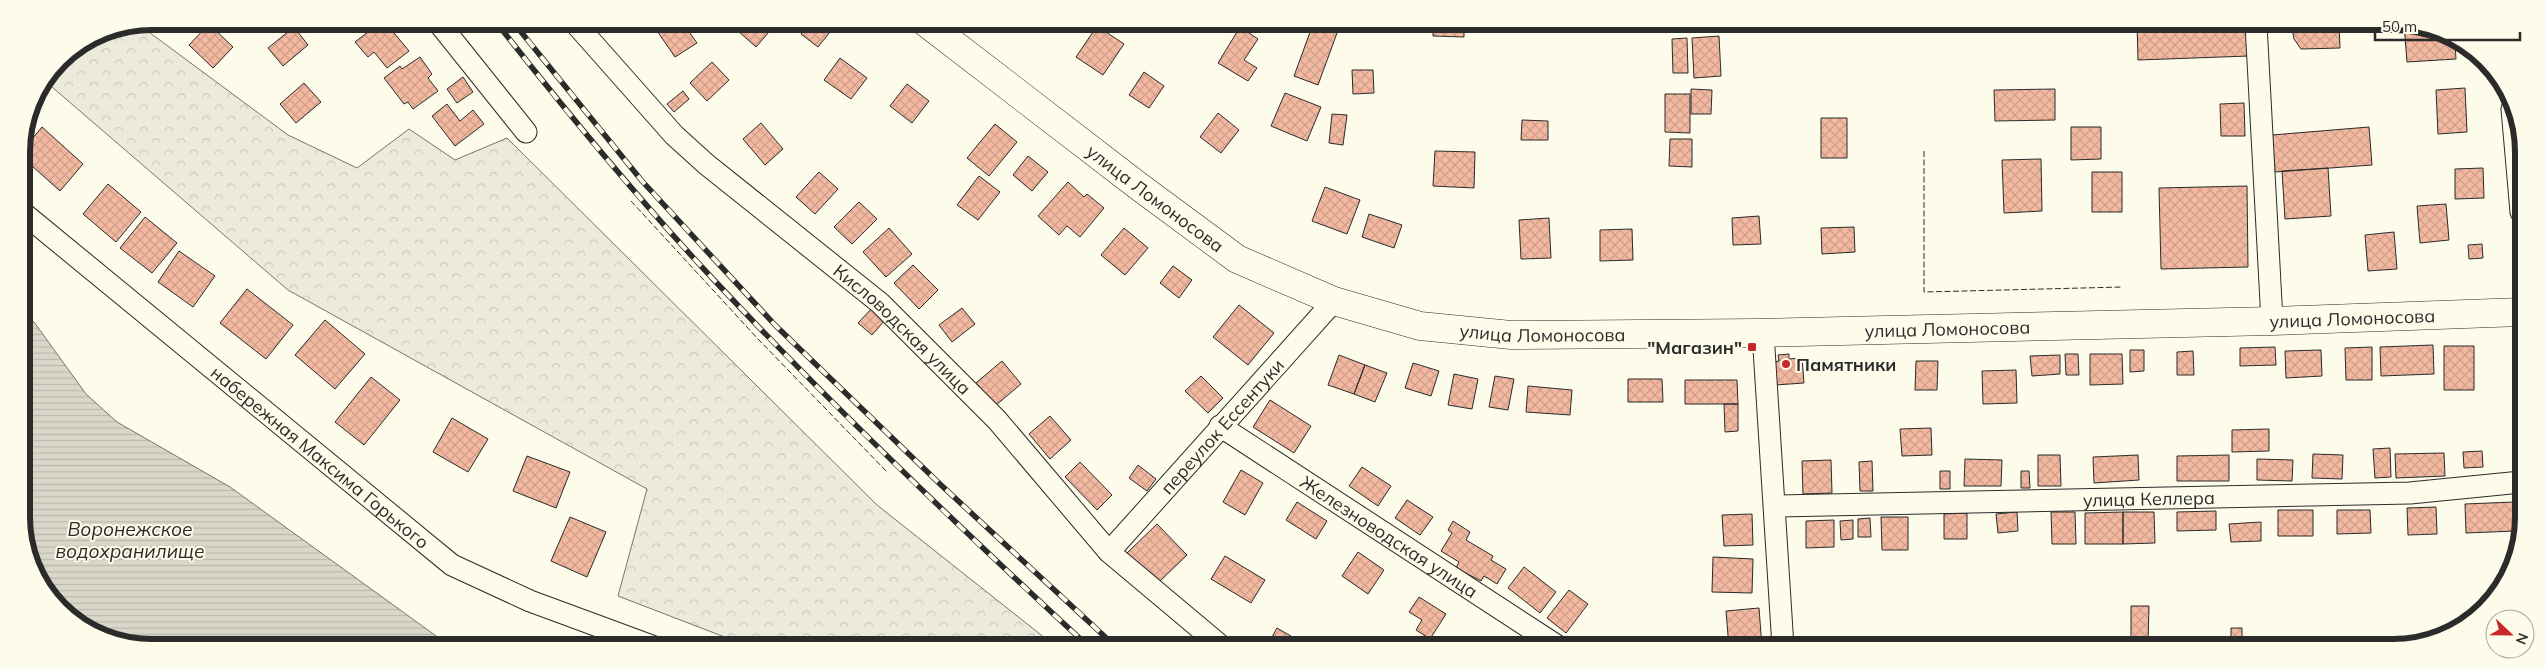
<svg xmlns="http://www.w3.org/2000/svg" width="2545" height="669" font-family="Mulish,sans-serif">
	<defs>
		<pattern id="forest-crowns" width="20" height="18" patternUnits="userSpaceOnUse" patternTransform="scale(1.25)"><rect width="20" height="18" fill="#ecebdb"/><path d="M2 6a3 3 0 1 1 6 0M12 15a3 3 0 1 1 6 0" fill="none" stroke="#cbcabc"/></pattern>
		<pattern id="water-rules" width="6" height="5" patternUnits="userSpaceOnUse" patternTransform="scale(1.25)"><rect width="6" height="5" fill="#d8d7c9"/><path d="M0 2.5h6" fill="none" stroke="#bab9ad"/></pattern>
		<pattern id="building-cross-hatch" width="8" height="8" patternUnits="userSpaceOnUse" patternTransform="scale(1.25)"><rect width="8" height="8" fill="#f2b8a0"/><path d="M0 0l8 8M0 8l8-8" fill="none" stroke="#d09e8a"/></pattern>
	</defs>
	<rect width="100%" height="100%" fill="#fdfbea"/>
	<!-- forest -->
	<path fill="url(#forest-crowns)" stroke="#74746e" d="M138,24L288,135L357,168L409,129L455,160L507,138L877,505L1055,646H874L871,644L862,646H748L618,596L647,489L288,290L45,81L60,59L102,31Z"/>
	<!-- water -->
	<path fill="url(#water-rules)" stroke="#74746e" d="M22,312L34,322L86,394L117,422L230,487L450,646L126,645L59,609L24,543Z"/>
	<!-- building -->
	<path fill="url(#building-cross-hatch)" stroke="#2b2b2b" d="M381,22H385L409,51L387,68L374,52L368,57L355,42Z
		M658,22H682L697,43L675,57L653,25Z
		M746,22H772L775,25L756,47L738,31Z
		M802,22H838L818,47L801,34L807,26Z
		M1351,23H1373V32H1351Z
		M1433,23H1464V37L1433,36Z
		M1516,23H1547L1548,31L1517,32Z
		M2137,23L2248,24L2249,56L2138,60Z
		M209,24L233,47L213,68L189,45Z
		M1313,24L1337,33L1318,85L1294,76Z
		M2291,24H2339L2340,48L2301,49L2294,39Z
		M2404,24H2419L2455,43L2456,59L2407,62Z
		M1097,26L1124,44L1103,75L1076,57Z
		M294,27L308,45L283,66L268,48Z
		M1240,27L1258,39L1244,60L1257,68L1248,81L1218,63Z
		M1719,36L1721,76L1694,78L1692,38Z
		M1687,38L1688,73H1673L1672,39Z
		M420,57L432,74L428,78L438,91L413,109L408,102L404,104L384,78L400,66L402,69Z
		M840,58L867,78L851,99L824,80Z
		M712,62L729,80L707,101L690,83Z
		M1352,70H1373L1374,93L1353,94Z
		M1144,72L1164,86L1149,108L1129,95Z
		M463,77L473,92L457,103L447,89Z
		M304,83L321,102L296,123L280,104Z
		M907,84L929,101L912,123L890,106Z
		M2465,88L2467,132L2438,134L2436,90Z
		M1691,89L1712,90L1711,114H1691Z
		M2055,89V120L1995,121L1994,90Z
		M683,91L689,99L674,112L667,104Z
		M1285,93L1321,107L1307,141L1271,126Z
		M1665,94H1690V133L1665,132Z
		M2244,103L2245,136H2221L2220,104Z
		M447,104L460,121L473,110L484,124L455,146L432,116Z
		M1218,113L1239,130L1221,153L1200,137Z
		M1332,114L1347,115L1343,145L1329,143Z
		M1821,118H1847V158H1821Z
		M1522,120L1548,121V140H1521Z
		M761,123L783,149L765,165L743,139Z
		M995,124L1017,142L989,176L967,158Z
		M42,127L83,164L60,191L22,157V151Z
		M2071,127H2101V159L2071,160Z
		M2369,127L2372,165L2275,172L2272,135Z
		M1670,139H1692V167L1669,166Z
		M1435,151L1475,152L1474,188L1433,186Z
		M1028,156L1048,172L1032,191L1013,175Z
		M2041,159L2042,211L2004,213L2002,160Z
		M2328,168L2331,216L2285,219L2282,171Z
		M2483,168L2484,198L2455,199V169Z
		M819,172L838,189L815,214L796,197Z
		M2092,172H2122V212H2092Z
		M979,176L1000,192L978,220L957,205Z
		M1068,182L1084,197L1087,194L1104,208L1080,237L1067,226L1059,235L1038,216Z
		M108,184L141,212L116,242L83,214Z
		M2247,186L2248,267L2161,269L2159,188Z
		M1325,187L1360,200L1347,234L1312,221Z
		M859,202L877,219L852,244L834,227Z
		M2446,204L2449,240L2420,243L2417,206Z
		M1369,214L1402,225L1394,248L1362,237Z
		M1759,216L1761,244L1733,245L1732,218Z
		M145,217L177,243L152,273L120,248Z
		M1549,218L1551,258L1521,259L1519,220Z
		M1854,227L1855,252L1822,254L1821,228Z
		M889,228L912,254L886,277L863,252Z
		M1124,228L1148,248L1125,275L1101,255Z
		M1632,229L1633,260L1600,261V230Z
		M2394,232L2397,269L2368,271L2365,235Z
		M2482,244L2483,258L2469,259L2468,245Z
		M179,251L215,276L193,307L158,282Z
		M913,265L938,290L919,309L894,283Z
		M1173,266L1192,280L1179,298L1160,283Z
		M247,289L293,325L266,359L220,323Z
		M1239,305L1274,333L1248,365L1213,337Z
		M873,307L886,319L872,335L858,323Z
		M962,308L975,324L952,342L939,325Z
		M325,320L365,354L335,389L295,355Z
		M2433,345L2434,374L2381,376L2380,347Z
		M2444,346H2474V390H2444Z
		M2275,347L2276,365L2240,366V348Z
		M2372,347V380H2346L2345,348Z
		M2130,350H2144V371L2130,372Z
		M2321,350L2322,376L2286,378L2285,351Z
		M2193,351L2194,375H2177V352Z
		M1789,354V359L1802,358L1804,383L1775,385L1773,362L1779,361L1778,355Z
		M2065,354H2078L2079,375H2066Z
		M2090,354H2122L2123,384L2090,385Z
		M1339,355L1365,365L1354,394L1328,385Z
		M2060,355V374L2032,376L2030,356Z
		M1002,361L1021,384L995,406L976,383Z
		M1916,361H1938L1937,390H1915Z
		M1413,363L1439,371L1431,396L1405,388Z
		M1365,365L1387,373L1375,402L1354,394Z
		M2016,370L2017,403L1983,404L1982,371Z
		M1454,374L1478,379L1472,409L1448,405Z
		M1201,376L1223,398L1208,413L1185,391Z
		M1495,376L1514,379L1508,410L1489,407Z
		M371,377L400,400L364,445L335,422Z
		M1628,379H1662L1663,402H1628Z
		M1685,380H1737L1738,404H1685Z
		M1528,386L1572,390L1570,415L1526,412Z
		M1270,400L1311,426L1294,453L1253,427Z
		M1724,404H1738V431L1725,432Z
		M1050,416L1071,440L1050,459L1029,434Z
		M452,418L488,439L468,472L433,452Z
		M1931,428L1932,455L1902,456L1900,429Z
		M2269,429V451L2232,452V430Z
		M2390,448L2391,477L2375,478L2373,449Z
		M2482,451L2483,467L2464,468L2463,452Z
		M2444,453L2445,476L2396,478L2395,454Z
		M2313,454L2343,455L2342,479L2312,478Z
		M2038,455H2060L2061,486H2038Z
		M2138,455L2139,480L2094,483L2093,457Z
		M2229,455V481H2177V456Z
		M527,456L570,472L556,508L513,491Z
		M1965,459L2002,460L2001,486H1964Z
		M2257,459L2293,460L2292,481L2257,480Z
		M1831,460L1832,493L1803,494L1802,461Z
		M1872,461L1873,491H1860L1859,462Z
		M1080,462L1112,495L1097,510L1065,477Z
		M1138,465L1156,479L1147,491L1129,478Z
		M1362,467L1391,486L1378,506L1349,486Z
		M1241,470L1263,483L1245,515L1223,502Z
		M1940,471H1950V489H1940Z
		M2021,471H2029L2030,488H2021Z
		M1407,500L1433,517L1420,535L1395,518Z
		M1297,502L1327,521L1316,539L1286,520Z
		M2514,502L2515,531L2466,533L2465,504Z
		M2436,507L2437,534L2408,535L2407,508Z
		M2278,510H2313V536H2278Z
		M2337,510H2370L2371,533L2337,534Z
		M2216,511V530L2177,531V512Z
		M2017,512L2018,531L1998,533L1996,514Z
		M2051,512H2075L2076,544H2052Z
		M2123,512H2154L2155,543L2123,544Z
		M2123,512V544H2085V513Z
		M1967,513V539H1944V514Z
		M1752,514L1753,545L1724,546L1722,515Z
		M570,517L606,532L587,577L551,561Z
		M1881,517H1908V550H1882Z
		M1870,518L1871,537H1858V519Z
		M1834,520V547L1806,548V521Z
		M1853,520V539L1841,540L1840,521Z
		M1453,521L1470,532L1466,540L1493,556L1491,560L1506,569L1497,584L1484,576L1481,581L1456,568L1459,562L1441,551L1452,533L1448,530Z
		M2261,522V541L2231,542L2229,524Z
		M1157,524L1187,555L1156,585L1126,554Z
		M1358,552L1384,570L1368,594L1342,576Z
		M1225,556L1265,580L1251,603L1211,579Z
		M1713,557L1753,559L1752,593L1712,592Z
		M1524,567L1556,592L1540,613L1508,588Z
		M1569,590L1588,604L1566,633L1547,618Z
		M1419,597L1446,614L1430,639L1416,630L1422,620L1409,612Z
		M2131,606H2149L2148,642H2131Z
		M1759,608L1762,647H1729L1726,611Z
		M1277,628L1296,639L1295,643L1301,646H1267Z
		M2231,628H2242V639H2249V645H2268V647H2223V640H2231Z
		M1474,638L1487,647H1469Z
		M1619,638L1633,647H1613Z
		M2385,641L2386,647H2354V642Z"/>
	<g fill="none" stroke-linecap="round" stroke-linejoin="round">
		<defs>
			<g id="minor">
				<path d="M438,22L526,132"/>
				<path id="s1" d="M574,22L674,135L706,164L880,303L997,420L1109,552L1221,646"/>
				<path d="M2256,24L2272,321"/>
				<path d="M2512,109L2521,212"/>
				<path id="s2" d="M22,212L452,565L530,601L652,646"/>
				<path d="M1763,333L1783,647"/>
				<path id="s3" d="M1220,426L1559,647"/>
				<path id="s4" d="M1775,506L2410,493L2521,482"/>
				<path id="s5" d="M1109,552L1334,301"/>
			</g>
			<g id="major">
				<path id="s6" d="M925,22L1137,185L1237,259L1334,301L1420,326L1511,335L1754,333L2272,321L2521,312"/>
			</g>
		</defs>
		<!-- minor casing -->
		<use href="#minor" stroke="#2b2b2b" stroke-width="23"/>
		<!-- major casing -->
		<use href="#major" stroke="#2b2b2b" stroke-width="29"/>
		<!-- minor -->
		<use href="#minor" stroke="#fdfbea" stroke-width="21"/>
		<!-- major -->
		<use href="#major" stroke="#fdfbea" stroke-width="28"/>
		<defs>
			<path id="rail" d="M496,22C565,110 637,198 714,280C833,407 960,528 1088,646
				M513,22L642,181L775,325L941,485L1115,646"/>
		</defs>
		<!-- rail casing -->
		<use href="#rail" stroke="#2b2b2b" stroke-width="5.5"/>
		<!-- rail -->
		<use href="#rail" stroke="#fdfbea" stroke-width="4" stroke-dasharray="11" stroke-linecap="butt"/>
		<!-- fence -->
		<path stroke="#2b2b2b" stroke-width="1" stroke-dasharray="6 2.5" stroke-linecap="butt" d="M1924,151V292L2122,287
			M631,201L758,339L887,472"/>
	</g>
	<!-- markers -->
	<g fill="#c62828" stroke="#fdfbea" stroke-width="2">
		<rect x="1747" y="342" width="10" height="10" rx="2.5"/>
		<circle cx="1786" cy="364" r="5"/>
	</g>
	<g text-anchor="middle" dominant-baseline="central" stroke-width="4" stroke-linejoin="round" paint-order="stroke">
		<!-- street labels -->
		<g font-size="18" fill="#2b2b2b" stroke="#fdfbea">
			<text stroke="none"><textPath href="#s6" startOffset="290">улица Ломоносова</textPath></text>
			<text stroke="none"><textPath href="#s6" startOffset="1520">улица Ломоносова</textPath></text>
			<text stroke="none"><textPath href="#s6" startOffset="1115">улица Ломоносова</textPath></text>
			<text stroke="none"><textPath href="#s1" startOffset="451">Кисловодская улица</textPath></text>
			<text stroke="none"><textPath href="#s6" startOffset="710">улица Ломоносова</textPath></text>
			<text stroke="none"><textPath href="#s5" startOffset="169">переулок Ессентуки</textPath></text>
			<text stroke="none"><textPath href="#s2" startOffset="386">набережная Максима Горького</textPath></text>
			<text stroke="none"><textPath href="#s4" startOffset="374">улица Келлера</textPath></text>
			<text stroke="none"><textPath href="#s3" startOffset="202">Железноводская улица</textPath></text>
		</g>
		<!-- poi labels -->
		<g font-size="18" font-weight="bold" fill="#2b2b2b" stroke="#fdfbea" text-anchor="end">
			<text x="1742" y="347">"Магазин"</text>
			<text x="1796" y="364" text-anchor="start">Памятники</text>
		</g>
		<!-- water labels -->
		<g font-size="19" font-style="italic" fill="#2b2b2b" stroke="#fdfbea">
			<text x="130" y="529">Воронежское<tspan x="130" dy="22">водохранилище</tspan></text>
		</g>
	</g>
	<!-- crop -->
	<path d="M0 0H2545V669H0ZM152 30H2393A122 122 0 0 1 2515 152V517A122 122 0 0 1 2393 639H152A122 122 0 0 1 30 517V152A122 122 0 0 1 152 30Z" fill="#fdfbea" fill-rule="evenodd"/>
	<path fill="none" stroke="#2b2b2b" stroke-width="6" d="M152 30H2393A122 122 0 0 1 2515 152V517A122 122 0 0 1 2393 639H152A122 122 0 0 1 30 517V152A122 122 0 0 1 152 30Z"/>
	<!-- north arrow -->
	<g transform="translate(2510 634) rotate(112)"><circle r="24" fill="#fdfbea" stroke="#a9a89e"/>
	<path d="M0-4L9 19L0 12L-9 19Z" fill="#c62828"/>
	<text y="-8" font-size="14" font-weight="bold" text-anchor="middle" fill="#2b2b2b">N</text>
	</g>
	<!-- scale -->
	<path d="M2375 32v8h145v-8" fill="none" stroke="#2b2b2b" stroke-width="2.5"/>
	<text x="2382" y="32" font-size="15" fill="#2b2b2b" stroke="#fdfbea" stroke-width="4" paint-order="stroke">50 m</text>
</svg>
